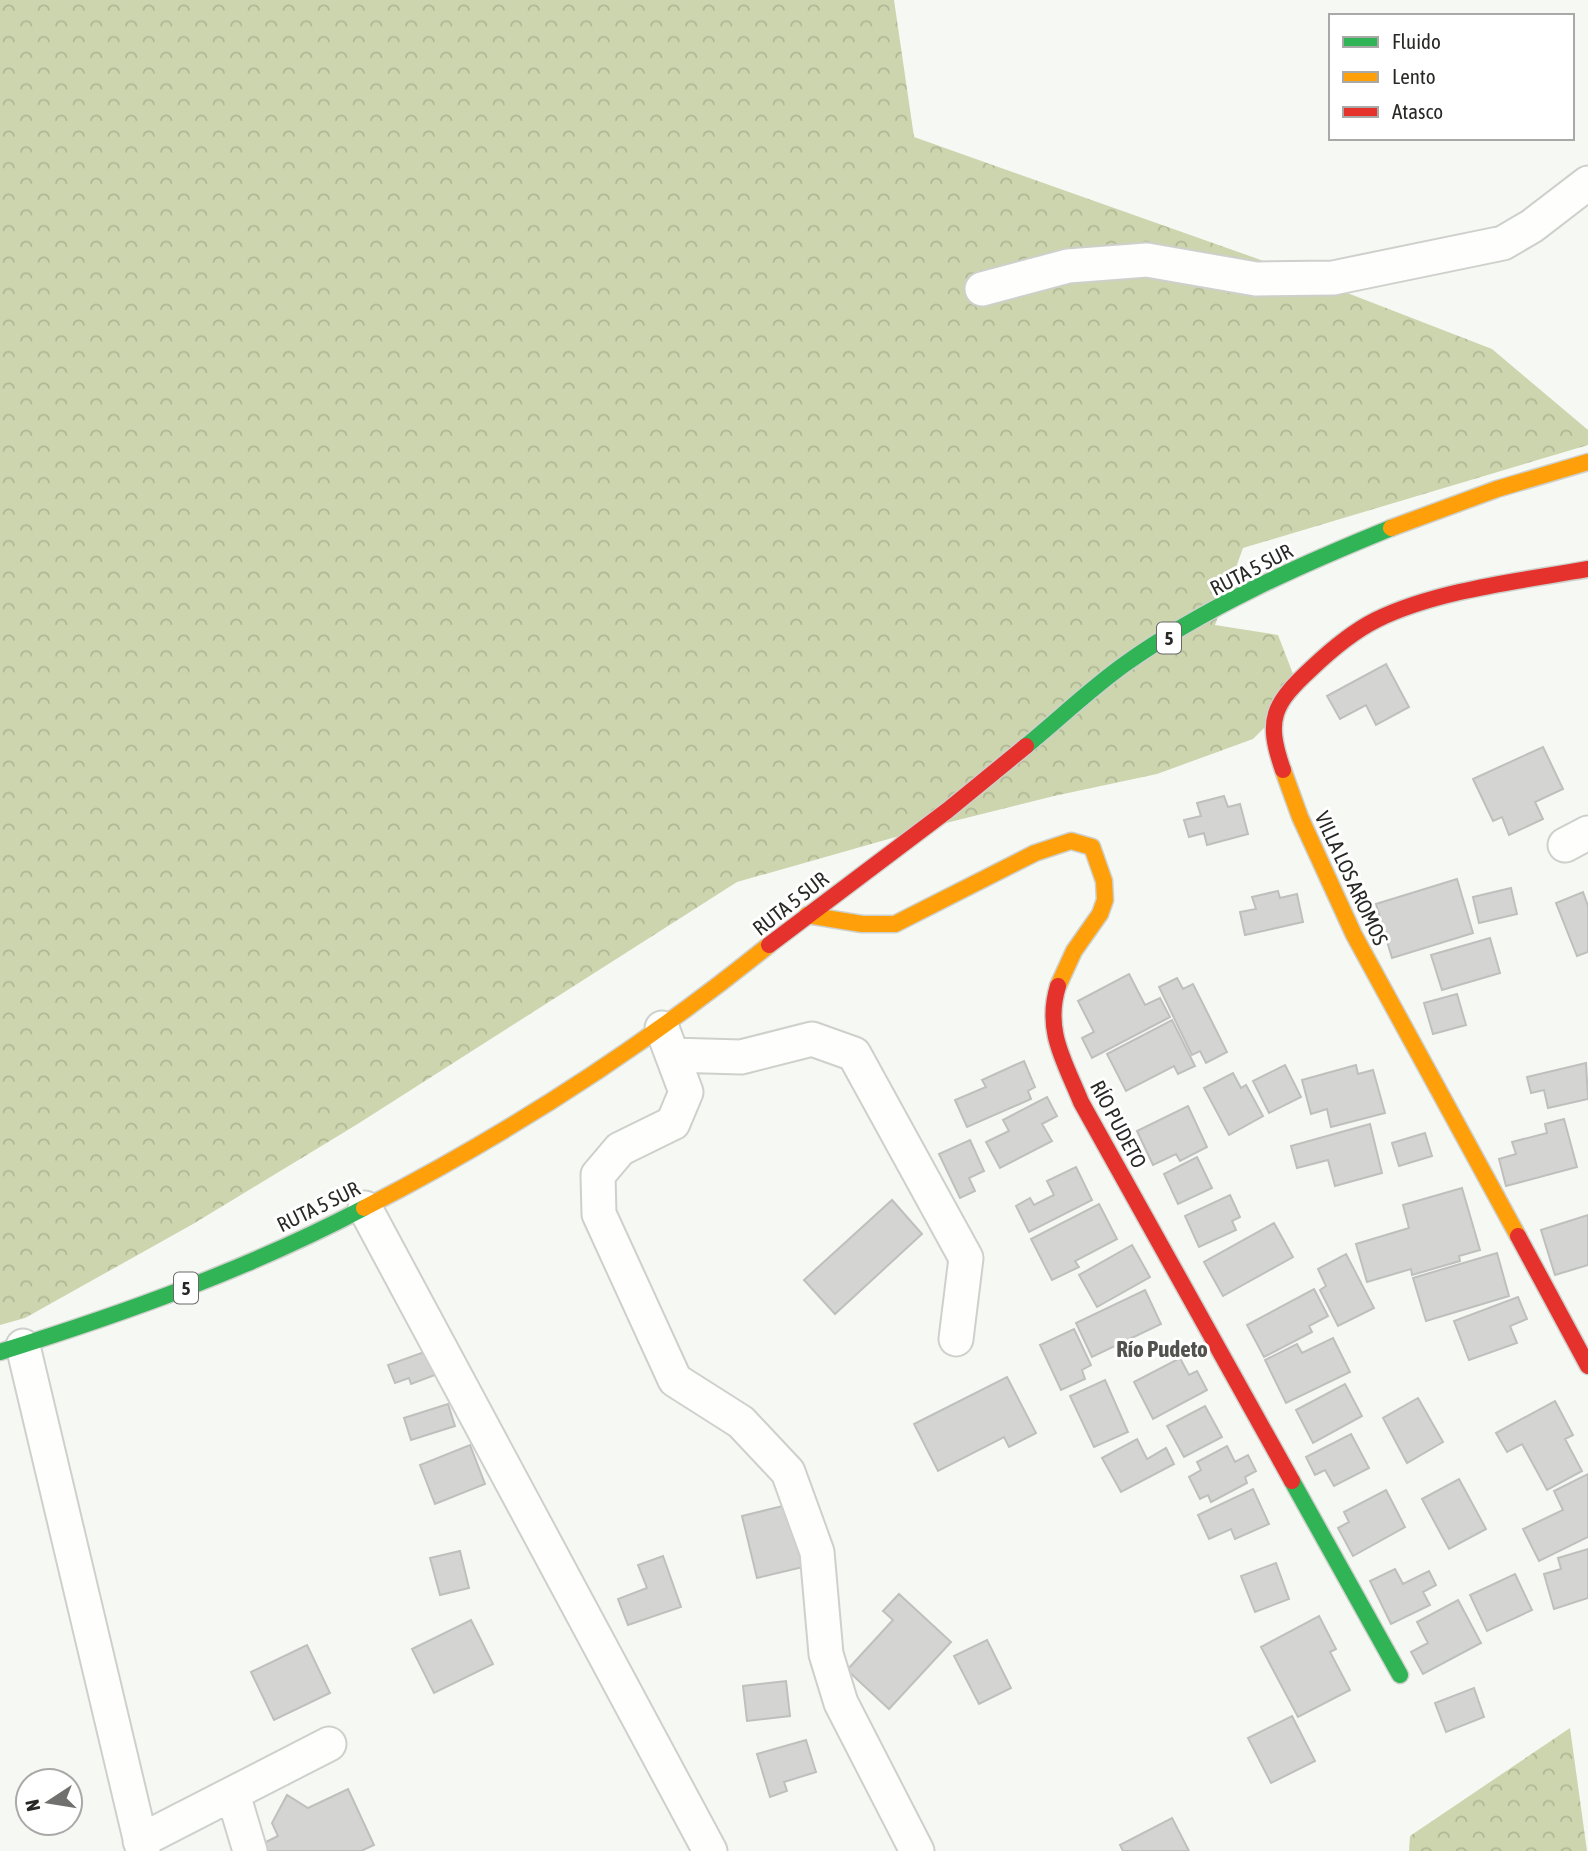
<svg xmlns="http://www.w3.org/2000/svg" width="1588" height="1851" font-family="'Asap Condensed',sans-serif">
	<defs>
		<pattern id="forest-crowns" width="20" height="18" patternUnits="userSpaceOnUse" patternTransform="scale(1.75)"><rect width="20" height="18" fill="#ccd5ad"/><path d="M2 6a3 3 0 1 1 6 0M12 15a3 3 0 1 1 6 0" fill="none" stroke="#afb795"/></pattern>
	</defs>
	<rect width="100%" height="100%" fill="#f6f8f3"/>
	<!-- forest -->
	<path fill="url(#forest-crowns)" d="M0,0H894L914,137L1275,265L1492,349L1588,430V445L1243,548L1215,625L1278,635L1300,692L1253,739L1157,774L1054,796L938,825L737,882L356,1125L193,1224L25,1318L0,1325Z
		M1570,1728L1587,1851H1409L1410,1836Z"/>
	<!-- building -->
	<path fill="#d4d5d2" stroke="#bfc0bd" stroke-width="2" d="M1386,664L1409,707L1376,725L1366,705L1340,719L1327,696Z
		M1543,747L1563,789L1535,802L1543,819L1509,835L1502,817L1493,821L1473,779Z
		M1224,796L1228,807L1240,804L1248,834L1207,845L1204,833L1189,837L1184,820L1201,816L1197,803Z
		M1457,879L1473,933L1392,958L1376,904Z
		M1511,888L1517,914L1479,923L1473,897Z
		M1278,891L1280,898L1297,894L1303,922L1245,935L1240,912L1256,909L1252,897Z
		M1583,892L1588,906V952L1577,956L1556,903Z
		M1490,938L1500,973L1442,990L1431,955Z
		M1129,974L1145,1005L1160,998L1170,1017L1092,1058L1082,1038L1094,1032L1078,1001Z
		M1177,978L1183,989L1193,984L1227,1052L1206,1063L1200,1051L1192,1055L1159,987Z
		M1457,994L1466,1025L1433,1034L1424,1003Z
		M1172,1020L1195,1066L1178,1074L1174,1066L1126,1091L1107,1054Z
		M1024,1061L1035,1087L1028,1091L1031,1099L967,1127L955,1100L986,1087L982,1080Z
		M1586,1063L1588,1099L1548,1108L1544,1090L1531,1093L1527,1077Z
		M1285,1065L1301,1097L1269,1113L1253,1081Z
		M1356,1065L1358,1074L1373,1070L1385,1113L1331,1127L1327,1109L1311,1114L1302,1080Z
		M1233,1073L1241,1088L1246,1085L1263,1116L1229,1135L1204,1088Z
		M1047,1097L1057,1116L1042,1124L1052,1141L1000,1168L986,1142L1009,1131L1003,1120Z
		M1188,1106L1207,1147L1180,1161L1176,1154L1153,1165L1137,1131Z
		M1564,1119L1577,1167L1506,1186L1499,1159L1516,1154L1512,1142L1547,1133L1545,1124Z
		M1370,1124L1382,1173L1335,1186L1328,1160L1297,1168L1291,1146Z
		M1425,1133L1432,1156L1399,1166L1392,1143Z
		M970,1140L984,1171L969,1178L975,1191L960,1198L939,1154Z
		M1197,1157L1212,1188L1178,1204L1164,1174Z
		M1076,1167L1092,1200L1029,1232L1016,1206L1030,1198L1034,1205L1054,1195L1047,1181Z
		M1462,1188L1480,1250L1459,1256L1460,1261L1412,1275L1411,1269L1367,1282L1356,1244L1409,1228L1403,1205Z
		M1230,1195L1240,1217L1232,1221L1236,1230L1199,1247L1185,1216Z
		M892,1200L922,1234L835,1314L804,1280Z
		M1099,1204L1117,1239L1075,1261L1079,1267L1052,1280L1031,1239Z
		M1588,1215V1265L1555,1275L1541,1230Z
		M1274,1223L1293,1257L1223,1296L1204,1262Z
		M1132,1245L1150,1277L1097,1307L1079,1275Z
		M1497,1253L1509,1296L1426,1321L1413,1278Z
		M1346,1254L1374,1308L1338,1326L1320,1290L1326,1286L1318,1269Z
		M1314,1289L1328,1316L1309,1326L1312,1332L1264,1357L1247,1325Z
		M1145,1290L1161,1324L1092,1357L1076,1323Z
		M1518,1297L1527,1319L1510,1326L1517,1343L1469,1360L1454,1321Z
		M1074,1329L1091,1365L1082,1370L1085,1379L1061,1390L1040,1345Z
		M1333,1338L1350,1372L1286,1403L1265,1360L1297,1344L1302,1353Z
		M427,1351L435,1375L411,1384L409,1378L395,1383L388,1365Z
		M1180,1358L1189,1375L1197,1371L1207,1390L1153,1419L1134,1382Z
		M1007,1377L1036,1433L1009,1447L1004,1437L938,1471L914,1424Z
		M1105,1380L1128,1432L1094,1447L1070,1396Z
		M1345,1384L1362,1416L1313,1443L1296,1410Z
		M1418,1398L1443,1442L1407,1463L1383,1418Z
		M1555,1401L1573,1435L1565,1439L1582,1471L1547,1490L1522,1444L1507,1452L1496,1433Z
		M448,1404L455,1426L411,1440L404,1418Z
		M1205,1406L1222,1437L1184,1457L1167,1426Z
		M1351,1434L1369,1468L1334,1486L1325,1470L1315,1475L1306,1457Z
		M1137,1439L1147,1459L1166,1448L1174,1464L1121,1492L1102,1458Z
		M470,1445L485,1484L435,1504L420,1465Z
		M1227,1446L1235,1462L1248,1455L1256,1471L1245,1477L1247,1483L1211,1502L1208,1495L1200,1499L1189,1477L1201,1470L1197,1462Z
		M1588,1474V1537L1539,1561L1523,1529L1563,1510L1554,1491Z
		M1459,1479L1486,1529L1449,1549L1422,1499Z
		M1253,1489L1269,1524L1235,1539L1231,1529L1209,1539L1198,1515Z
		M1386,1490L1405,1527L1353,1556L1338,1528L1349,1522L1344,1512Z
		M787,1505L803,1567L757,1578L742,1516Z
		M1588,1549V1598L1554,1609L1544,1574L1561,1569L1558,1558Z
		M460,1551L469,1588L440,1595L430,1558Z
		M663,1556L681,1607L628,1625L618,1599L647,1588L638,1565Z
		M1276,1563L1289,1599L1255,1612L1241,1576Z
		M1395,1569L1403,1584L1429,1571L1436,1585L1423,1592L1430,1605L1391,1624L1370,1581Z
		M1515,1574L1532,1610L1487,1631L1470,1595Z
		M899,1594L951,1642L889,1709L847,1670L893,1620L883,1611Z
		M1458,1600L1481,1643L1423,1674L1411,1652L1428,1643L1417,1622Z
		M1319,1616L1336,1649L1330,1652L1350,1690L1298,1717L1261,1647Z
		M471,1620L493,1664L434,1693L412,1649Z
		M987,1640L1011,1688L979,1704L954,1656Z
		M307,1645L330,1693L274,1720L251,1672Z
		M786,1681L790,1716L747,1721L743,1686Z
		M1474,1688L1484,1717L1446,1732L1435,1703Z
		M1292,1716L1315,1761L1271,1783L1248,1738Z
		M806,1740L816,1772L784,1782L787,1791L770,1797L757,1754Z
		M348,1789L374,1845L361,1851H258L256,1847L278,1836L272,1823L287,1795L308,1808Z
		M1172,1818L1189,1851H1123L1120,1845Z"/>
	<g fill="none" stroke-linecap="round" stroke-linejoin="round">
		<defs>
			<path id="street" d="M982,289L1068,266L1147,260L1256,279L1333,278L1503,243L1532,226L1588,183
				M1565,845L1588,833
				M662,1028L686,1092L673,1123L620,1149L598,1175L599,1214L675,1380L741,1422L788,1472L817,1552L826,1654L841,1703L917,1851
				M672,1055L741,1057L812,1039L854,1054L966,1258L956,1339
				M365,1208L710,1851
				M23,1346L143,1851
				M233,1794L250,1851
				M140,1841L329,1744"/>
			<path id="fast" d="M1026,746C1059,719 1090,689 1125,664C1205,607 1300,565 1391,528
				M0,1352C125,1313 248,1269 364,1208
				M1292,1481L1400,1675"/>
			<path id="slow" d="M1391,528L1497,489L1588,462
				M1283,770L1300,817L1354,935L1518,1236
				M807,915L862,924H895L1035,853L1071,841L1092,847L1104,881L1105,900L1100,914L1074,951L1058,986
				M364,1208C508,1134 643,1047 769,945"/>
			<path id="jam" d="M1283,770C1265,719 1273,704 1312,668C1331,650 1352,632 1376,620C1437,590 1520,581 1588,569
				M769,945L948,810L1026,746
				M1058,986C1044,1031 1065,1062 1081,1102L1292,1481
				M1518,1236L1588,1366"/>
		</defs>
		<!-- street casing -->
		<use href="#street" stroke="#ced0cc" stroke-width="37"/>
		<!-- fast casing -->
		<use href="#fast" stroke="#ced0cc" stroke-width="19"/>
		<!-- slow casing -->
		<use href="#slow" stroke="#ced0cc" stroke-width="19"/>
		<!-- jam casing -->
		<use href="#jam" stroke="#ced0cc" stroke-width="19"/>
		<!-- street -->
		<use href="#street" stroke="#fefefd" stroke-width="33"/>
		<!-- fast -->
		<use href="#fast" stroke="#30b455" stroke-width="16"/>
		<!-- slow -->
		<use href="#slow" stroke="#ff9f0a" stroke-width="16"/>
		<!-- jam -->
		<use href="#jam" stroke="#e5322d" stroke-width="16"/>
	</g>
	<g text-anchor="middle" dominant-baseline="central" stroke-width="6" stroke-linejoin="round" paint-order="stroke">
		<!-- shield labels -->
		<g fill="#fff" stroke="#686967" stroke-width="2">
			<rect x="1157" y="622.5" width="24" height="31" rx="5"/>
			<rect x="174" y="1272.5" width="24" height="31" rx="5"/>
		</g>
		<g font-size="19" font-weight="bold" fill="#282926">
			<text x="1169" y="638">5</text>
			<text x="186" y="1288">5</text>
		</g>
		<!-- street labels -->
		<g font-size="21" fill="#282926" stroke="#fff">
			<text transform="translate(1251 569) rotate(-27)">RUTA 5 SUR</text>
			<text transform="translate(1352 878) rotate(65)">VILLA LOS AROMOS</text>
			<text transform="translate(790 903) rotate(-38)">RUTA 5 SUR</text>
			<text transform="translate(1119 1124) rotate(62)">RÍO PUDETO</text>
			<text transform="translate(318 1206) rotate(-26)">RUTA 5 SUR</text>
		</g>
		<!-- neighbourhood labels -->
		<g font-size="23" font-weight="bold" fill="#52534e" stroke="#fff">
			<text x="1162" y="1349">Río Pudeto</text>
		</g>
	</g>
	<!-- legend -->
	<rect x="1329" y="14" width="245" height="126" fill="#ffffff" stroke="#a9a9a8" stroke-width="2"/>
	<rect x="1343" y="37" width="35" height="10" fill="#30b455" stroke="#a9a9a8" stroke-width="2"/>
	<text x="1392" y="49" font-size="21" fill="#282926">Fluido</text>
	<rect x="1343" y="72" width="35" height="10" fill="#ff9f0a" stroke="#a9a9a8" stroke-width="2"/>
	<text x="1392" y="84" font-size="21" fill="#282926">Lento</text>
	<rect x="1343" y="107" width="35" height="10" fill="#e5322d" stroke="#a9a9a8" stroke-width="2"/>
	<text x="1392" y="119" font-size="21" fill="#282926">Atasco</text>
	<!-- north arrow -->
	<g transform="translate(49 1802) rotate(258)"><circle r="33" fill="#ffffff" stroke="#a9a9a8" stroke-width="2"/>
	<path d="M0-5L12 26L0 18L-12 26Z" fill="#70716e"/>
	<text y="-10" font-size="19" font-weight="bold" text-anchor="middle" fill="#282926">N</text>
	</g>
</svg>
